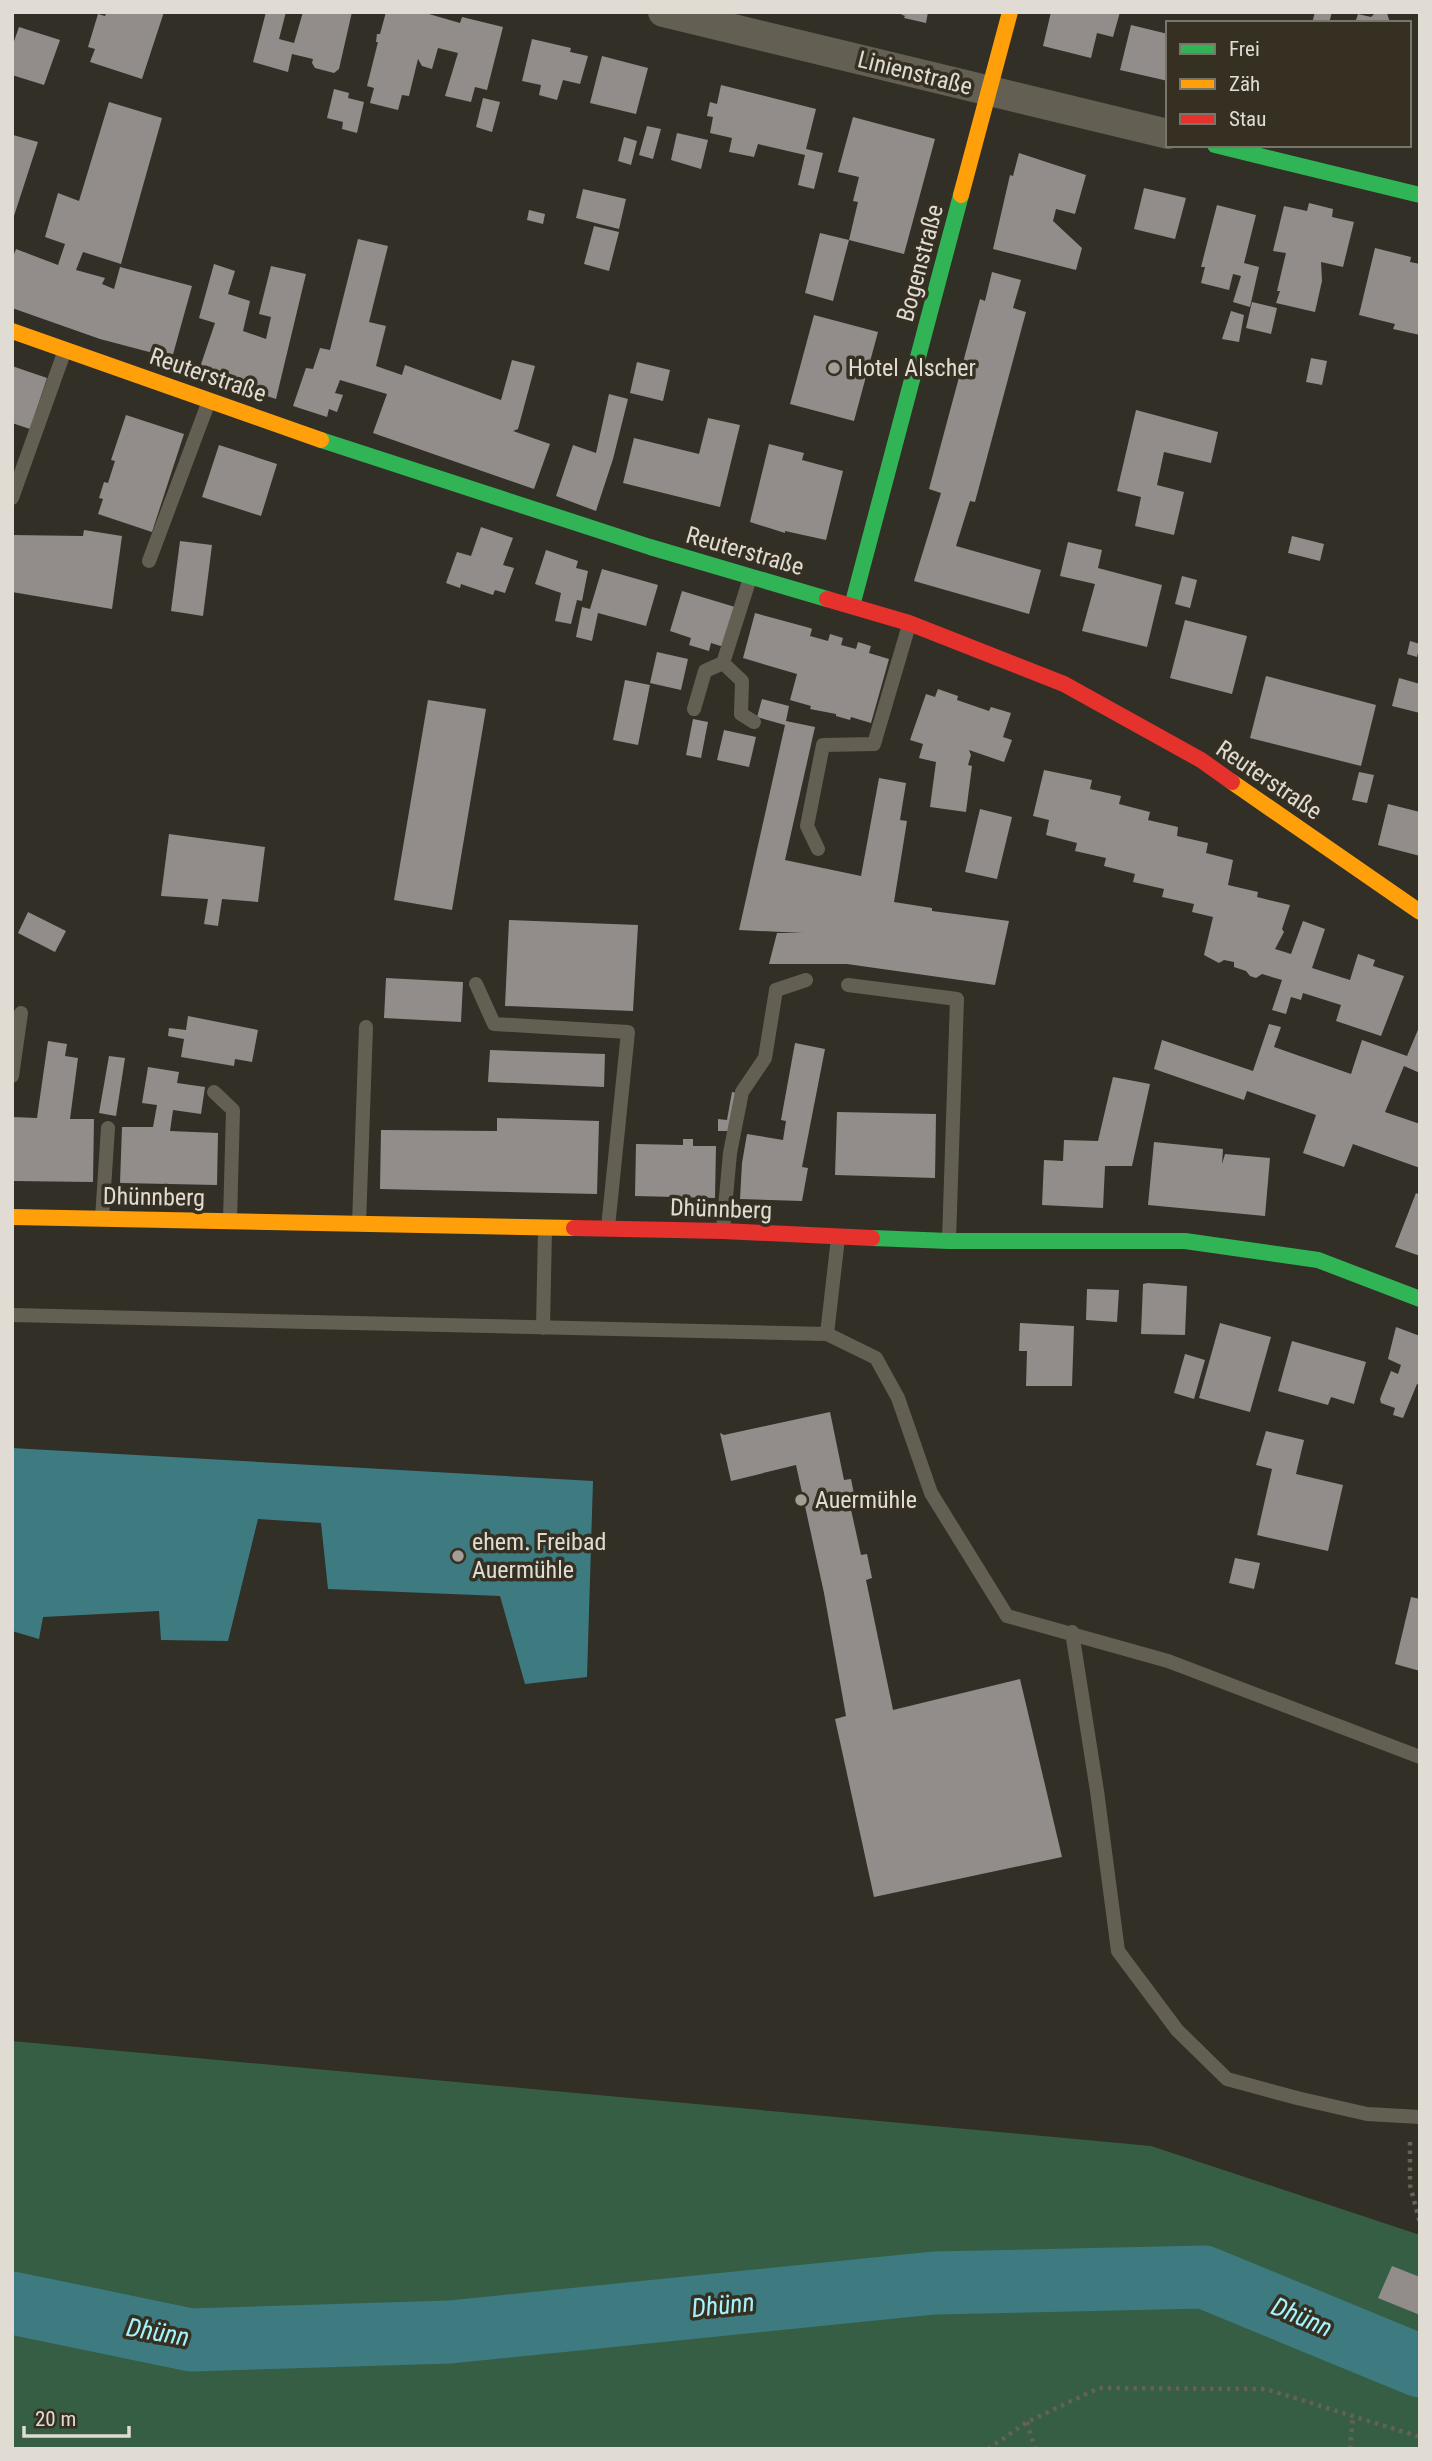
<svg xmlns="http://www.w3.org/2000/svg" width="1432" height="2461" font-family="'Roboto Condensed',sans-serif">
	<rect width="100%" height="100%" fill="#322f27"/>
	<!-- forest -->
	<path fill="#355e44" d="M12,2041L1151,2146L1420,2235V2449H12Z"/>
	<!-- water -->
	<path fill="#3d7b81" d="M12,1448L593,1481L587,1677L525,1684L500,1596L328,1589L321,1523L258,1519L228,1641L161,1640L159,1611L43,1617L39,1639L12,1631Z"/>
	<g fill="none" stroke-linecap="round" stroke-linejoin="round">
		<!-- river -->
		<path stroke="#3d7b81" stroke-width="63" d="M12,2303L191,2340L450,2332L934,2283L1204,2277L1420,2366"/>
	</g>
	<!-- building -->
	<path fill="#928d8b" d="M107,12H164L142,79L90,62L95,49L88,47L98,14L105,16Z
		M266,12H286L279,39L294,43L303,12H352L339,69L334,73L315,68L312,63L313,59L292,54L288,72L253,62Z
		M386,12H422L460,23L462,17L503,27L487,90L475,87L471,102L445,96L458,53L438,48L432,69L422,66L418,59L409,96L402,95L398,110L370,103L374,88L367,86L378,42H376L377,34H380Z
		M896,12H928L926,23L904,18L905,16Z
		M1051,12H1120L1113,37L1097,33L1091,58L1043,46Z
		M1315,12H1332L1329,23H1312Z
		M1376,12L1387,13L1390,23H1355L1358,14L1371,17Z
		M1131,25L1168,34V81L1120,70Z
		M19,27L60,40L44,85L12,75V47Z
		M532,39L571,48L570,52L588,56L580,84L563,80L557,100L539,95L541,85L522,81Z
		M602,56L648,68L636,114L590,103Z
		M721,85L816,109L806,149L823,153L814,189L798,185L805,155L758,144L754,157L729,152L732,138L710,133L713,117L707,116L710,102L717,104Z
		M334,89L349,93L348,98L364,102L357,133L342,129L343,122L327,118Z
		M483,98L500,102L492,132L476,127Z
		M109,102L162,118L121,264L83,252L76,270L105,278L102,284L114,289L120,267L192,286L172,358L100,339L12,308V259L16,249L58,265L65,244L45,237L58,193L79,201Z
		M853,117L935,139L904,254L849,240L833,301L805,293L820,233L849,240L858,202L853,201L859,177L838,172Z
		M647,126L661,129L653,159L639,155Z
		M677,133L708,140L701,169L671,160Z
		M13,135L38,142L13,219L12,139Z
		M624,137L637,141L631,165L618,161Z
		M1019,153L1086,175L1075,214L1056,209L1053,221L1082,248L1076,270L993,249L1010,175L1013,176Z
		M1144,188L1186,198L1175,239L1134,229Z
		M583,189L626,199L619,229L576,218Z
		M1309,203L1333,209L1332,217L1354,222L1343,267L1321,262L1322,281L1315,312L1276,303L1280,291H1277L1286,253L1273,251L1284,206L1307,211Z
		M1217,205L1256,215L1244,263L1259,267L1250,307L1233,302L1241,276L1233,274L1229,290L1201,283L1205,267H1201Z
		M529,210L545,214L543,224L527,220Z
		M594,226L619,232L609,271L584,264Z
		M358,239L388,246L369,322L386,326L376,366L402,375L405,365L501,400L512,360L535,366L518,429L513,431L550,444L534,489L373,433L387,394L340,380L335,393L343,395L337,412L329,409L327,417L293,406L306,368L313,369L320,348L330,350Z
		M1375,248L1411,257L1410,262L1420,264V335L1393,329L1395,324L1359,315Z
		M214,264L235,271L228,294L250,301L243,331L266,339L271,317L259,314L271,266L306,274L276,399L198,373L215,323L199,318Z
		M992,272L1021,280L1013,308L1026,312L975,502L970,501L956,546L1041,570L1029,614L914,581L941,493L929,489L980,299L985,301Z
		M1252,302L1277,308L1271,334L1246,328Z
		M1231,311L1244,315L1239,342L1222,339Z
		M814,315L878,332L854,421L790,404Z
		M1311,358L1327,361L1322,385L1306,382Z
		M637,362L670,370L663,401L630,393Z
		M12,366L47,378L30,429L12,423Z
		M609,394L628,399L613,459L596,511L556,496L573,445L596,453Z
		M1136,410L1218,432L1211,463L1164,452L1157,485L1184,492L1174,535L1135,526L1141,497L1117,491Z
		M126,415L184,434L152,532L98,514L103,499L99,498L104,482L108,483L115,461L111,460Z
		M708,418L740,425L720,507L623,483L634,438L699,454Z
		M769,444L804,453L802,460L843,471L826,540L785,531V533L750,522Z
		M219,445L277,464L261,516L202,497Z
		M481,527L513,538L503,565L514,568L505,593L495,590L493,595L461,584L460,588L446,583L457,552L471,556Z
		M84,530L122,536L112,609L12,592V535L83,536Z
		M1292,536L1324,544L1320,561L1288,553Z
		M180,541L212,545L203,616L171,611Z
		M1068,542L1102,550L1098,568L1162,585L1147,647L1082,631L1095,584L1060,576Z
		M546,550L578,561L576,568L588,571L582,601L577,600L571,624L555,621L561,593L535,584Z
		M602,569L658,585L646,626L598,613L592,641L576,637L582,607L590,609Z
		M1182,576L1197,580L1190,608L1175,604Z
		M682,591L735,607L724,647L711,643L709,651L689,645L691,638L670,631Z
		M755,613L810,628L812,629L810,636L828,641L830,634L843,638L841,645L856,649L858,642L871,646L869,653L889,659L871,723L851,717L850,720L836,716V714L810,709L811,706L790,700L797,674L743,658Z
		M1185,620L1247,636L1232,694L1170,678Z
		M1410,641L1420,644L1417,657L1407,654Z
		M657,652L688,659L681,690L650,683Z
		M1266,676L1376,705L1361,766L1250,738Z
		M1399,678L1420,684V713L1392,706Z
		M625,680L650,685L638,745L613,740Z
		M938,689L958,696L957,700L989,711L991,707L1011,713L1003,737L1012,740L1004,762L969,750L971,755L968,765L972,766L966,812L930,807L936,762L919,758L923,744L910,740L926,694L935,697Z
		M762,699L789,706L786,721L815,727L785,860L861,876L879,778L906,783L900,820L907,821L894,902L932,908V911L1009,921L995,985L847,964H769L777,933H803L739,930L785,725L757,717Z
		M428,700L486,709L452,910L394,900Z
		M693,719L708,722L701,758L686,755Z
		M724,730L756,737L749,767L717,760Z
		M1044,770L1092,780L1090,789L1121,796L1119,804L1150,812L1148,820L1178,827L1177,836L1208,843L1206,853L1233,860L1228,885L1258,892L1257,897L1290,905L1282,929L1284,932L1275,949L1291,954L1303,921L1325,929L1312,968L1350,980L1358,954L1375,960L1373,966L1404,976L1381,1036L1336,1021L1341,1005L1303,993L1301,1000L1291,997L1286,1014L1272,1010L1282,980L1262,974L1256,978L1250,976L1246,971L1234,967V962L1224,960L1219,963L1204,955L1213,917L1192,912L1194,904L1162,897L1164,889L1133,882L1135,874L1104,866L1106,858L1075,851L1077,843L1046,835L1049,820L1033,816Z
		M1359,772L1374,775L1367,803L1352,800Z
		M1388,804L1420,812V856L1378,845Z
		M980,809L1012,817L997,879L965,872Z
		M169,834L265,847L258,902L222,899L218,926L204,924L208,899L161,896Z
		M28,912L66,931L55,952L18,933Z
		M509,920L638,925L633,1011L505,1006Z
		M386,978L463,982L461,1022L384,1018Z
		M188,1016L258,1030L252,1062L235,1059L234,1066L181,1057L184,1039L168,1036L169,1028L186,1030Z
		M1269,1024L1281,1027L1274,1047L1351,1074L1362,1040L1407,1056L1420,1025V1073L1404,1066L1385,1112L1420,1124V1168L1353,1144L1344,1167L1303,1153L1316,1115L1247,1091L1244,1100L1154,1069L1162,1040L1253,1071Z
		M48,1041L67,1044L65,1056L78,1058L70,1119H94L93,1182L12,1181V1117L37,1118Z
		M795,1043L825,1049L802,1167L808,1168L802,1201L740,1199L742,1163L747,1134L783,1140L786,1121L781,1120Z
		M490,1050L605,1054L604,1087L488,1082Z
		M109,1056L125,1058L116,1116L99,1113Z
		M148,1067L179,1072L177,1083L205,1087L201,1114L173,1110L170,1131L218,1133L217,1185L120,1183L122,1127H153L157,1105L142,1103Z
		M1113,1077L1150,1084L1132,1166H1105L1103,1208L1042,1205L1044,1160L1063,1161L1064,1140L1098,1141Z
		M732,1092L737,1093L729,1131H718V1119L727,1120Z
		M837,1112L936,1114L935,1178L835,1175Z
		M497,1118L599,1121L597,1194L380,1189L381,1130L497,1131Z
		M683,1139H693V1146H716L715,1198L635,1196L636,1144L683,1145Z
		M1154,1142L1223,1149L1222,1164L1225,1154L1270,1158L1265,1216L1148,1205Z
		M1416,1193L1420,1195V1256L1395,1247Z
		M1148,1283L1187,1286L1185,1335L1141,1334L1143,1284Z
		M1087,1289L1119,1290L1117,1322L1086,1320Z
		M1020,1323L1074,1326L1072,1386H1026L1027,1351H1019Z
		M1220,1323L1271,1337L1250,1412L1199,1398Z
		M1396,1327L1420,1336V1385L1417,1384L1403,1418L1393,1415L1395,1408L1381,1403L1380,1399L1391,1371L1398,1374L1401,1365L1388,1359Z
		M1292,1341L1366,1362L1354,1404L1331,1397L1328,1405L1278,1391Z
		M1185,1354L1205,1360L1194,1399L1174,1393Z
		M830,1412L844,1480L851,1479L856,1504L850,1505L861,1555L867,1554L872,1578L866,1580L893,1710L1020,1679L1062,1857L874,1897L835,1719L846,1716L824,1593L796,1465L731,1481L720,1433L724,1435Z
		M1266,1431L1304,1440L1296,1474L1343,1485L1328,1551L1257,1535L1272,1469L1256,1465Z
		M1235,1558L1260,1563L1254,1589L1229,1583Z
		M1411,1597L1420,1599V1671L1395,1664Z
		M1392,2266L1420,2277V2315L1378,2298Z"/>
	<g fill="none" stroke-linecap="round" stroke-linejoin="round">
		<!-- path -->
		<path stroke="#646157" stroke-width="4.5" stroke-dasharray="3.5 5" stroke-linecap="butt" d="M1410,2142V2185L1420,2223
			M1027,2422L1035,2449
			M988,2449L1027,2422L1099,2388L1266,2389L1420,2437
			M1350,2449L1353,2416"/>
		<!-- lane -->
		<path stroke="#636053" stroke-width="14" d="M12,498L65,350
			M149,561L209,401
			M750,578L723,663L742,681L741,714L754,722
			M694,709L705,671L723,663
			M818,849L807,826L823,745L874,744L909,625
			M476,984L494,1024L628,1032L608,1227
			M848,985L957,999L949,1240
			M12,1076L21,1013
			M214,1092L233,1110L230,1220
			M102,1218L108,1128
			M359,1223L366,1027
			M723,1230L730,1153L742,1092L765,1058L776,990L806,980
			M12,1315L827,1334L838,1238
			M543,1328L545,1229
			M827,1334L876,1358L898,1398L931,1493L1007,1616L1168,1661L1420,1757
			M1072,1632L1097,1791L1118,1951L1177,2030L1227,2079L1297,2098L1367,2114L1420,2117"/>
		<!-- street -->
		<path stroke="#636053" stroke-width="30" d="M663,12L1168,134"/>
		<!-- fast -->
		<path stroke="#30b455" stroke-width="16" d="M1215,145L1420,195
			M321,440L650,547L827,599
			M852,606L961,195
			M872,1238L949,1241H1185L1318,1260L1420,1299"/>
		<!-- slow -->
		<path stroke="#ff9f0a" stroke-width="16" d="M961,195L1010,12
			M12,331L321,440
			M1232,782L1420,912
			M12,1217L574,1228"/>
		<!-- jam -->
		<path stroke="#e5322d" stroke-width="16" d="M827,599L909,623L1064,684L1201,760L1232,782
			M574,1228L723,1231L872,1238"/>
	</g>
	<!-- markers -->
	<g fill="#a39f97" stroke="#363023" stroke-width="2.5">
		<circle cx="834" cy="368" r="7"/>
		<circle cx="801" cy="1500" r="7"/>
		<circle cx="458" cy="1556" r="7"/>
	</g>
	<g text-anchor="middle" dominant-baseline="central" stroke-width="7" stroke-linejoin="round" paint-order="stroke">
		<!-- street labels -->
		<g font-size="24" fill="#e0dcd4" stroke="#363023">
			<text transform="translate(915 73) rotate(14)">Linienstraße</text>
			<text transform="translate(920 263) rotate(-75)">Bogenstraße</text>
			<text transform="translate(208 375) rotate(19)">Reuterstraße</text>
			<text transform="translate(745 551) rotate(16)">Reuterstraße</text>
			<text transform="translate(1269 780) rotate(34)">Reuterstraße</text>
			<text transform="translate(154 1197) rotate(1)">Dhünnberg</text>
			<text transform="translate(721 1209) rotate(2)">Dhünnberg</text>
		</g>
		<!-- poi labels -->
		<g font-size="24" fill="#e0dcd4" stroke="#363023" text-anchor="start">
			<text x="848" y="368">Hotel Alscher</text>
			<text x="815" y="1500">Auermühle</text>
			<text x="472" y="1542">ehem. Freibad<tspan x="472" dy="28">Auermühle</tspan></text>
		</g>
		<!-- water labels -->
		<g font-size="26" font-style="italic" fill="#a3f4fc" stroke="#363023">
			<text transform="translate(723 2305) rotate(-6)">Dhünn</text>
			<text transform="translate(1302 2317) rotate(23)">Dhünn</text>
			<text transform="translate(158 2332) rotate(10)">Dhünn</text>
		</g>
	</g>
	<!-- border -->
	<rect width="1432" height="2461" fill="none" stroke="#e0dcd4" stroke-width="28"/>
	<!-- legend -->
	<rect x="1166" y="21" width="245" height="126" fill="#363023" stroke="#7a756a" stroke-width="2"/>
	<rect x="1180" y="44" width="35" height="10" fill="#30b455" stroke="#7a756a" stroke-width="2"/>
	<text x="1229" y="56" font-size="21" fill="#e0dcd4">Frei</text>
	<rect x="1180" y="79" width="35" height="10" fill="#ff9f0a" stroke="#7a756a" stroke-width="2"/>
	<text x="1229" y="91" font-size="21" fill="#e0dcd4">Zäh</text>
	<rect x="1180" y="114" width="35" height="10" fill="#e5322d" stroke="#7a756a" stroke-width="2"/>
	<text x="1229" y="126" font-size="21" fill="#e0dcd4">Stau</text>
	<!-- scale -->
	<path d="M24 2426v10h105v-10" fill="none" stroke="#e0dcd4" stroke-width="3.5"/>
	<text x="35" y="2426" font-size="21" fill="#e0dcd4" stroke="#363023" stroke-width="5" paint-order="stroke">20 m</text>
</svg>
